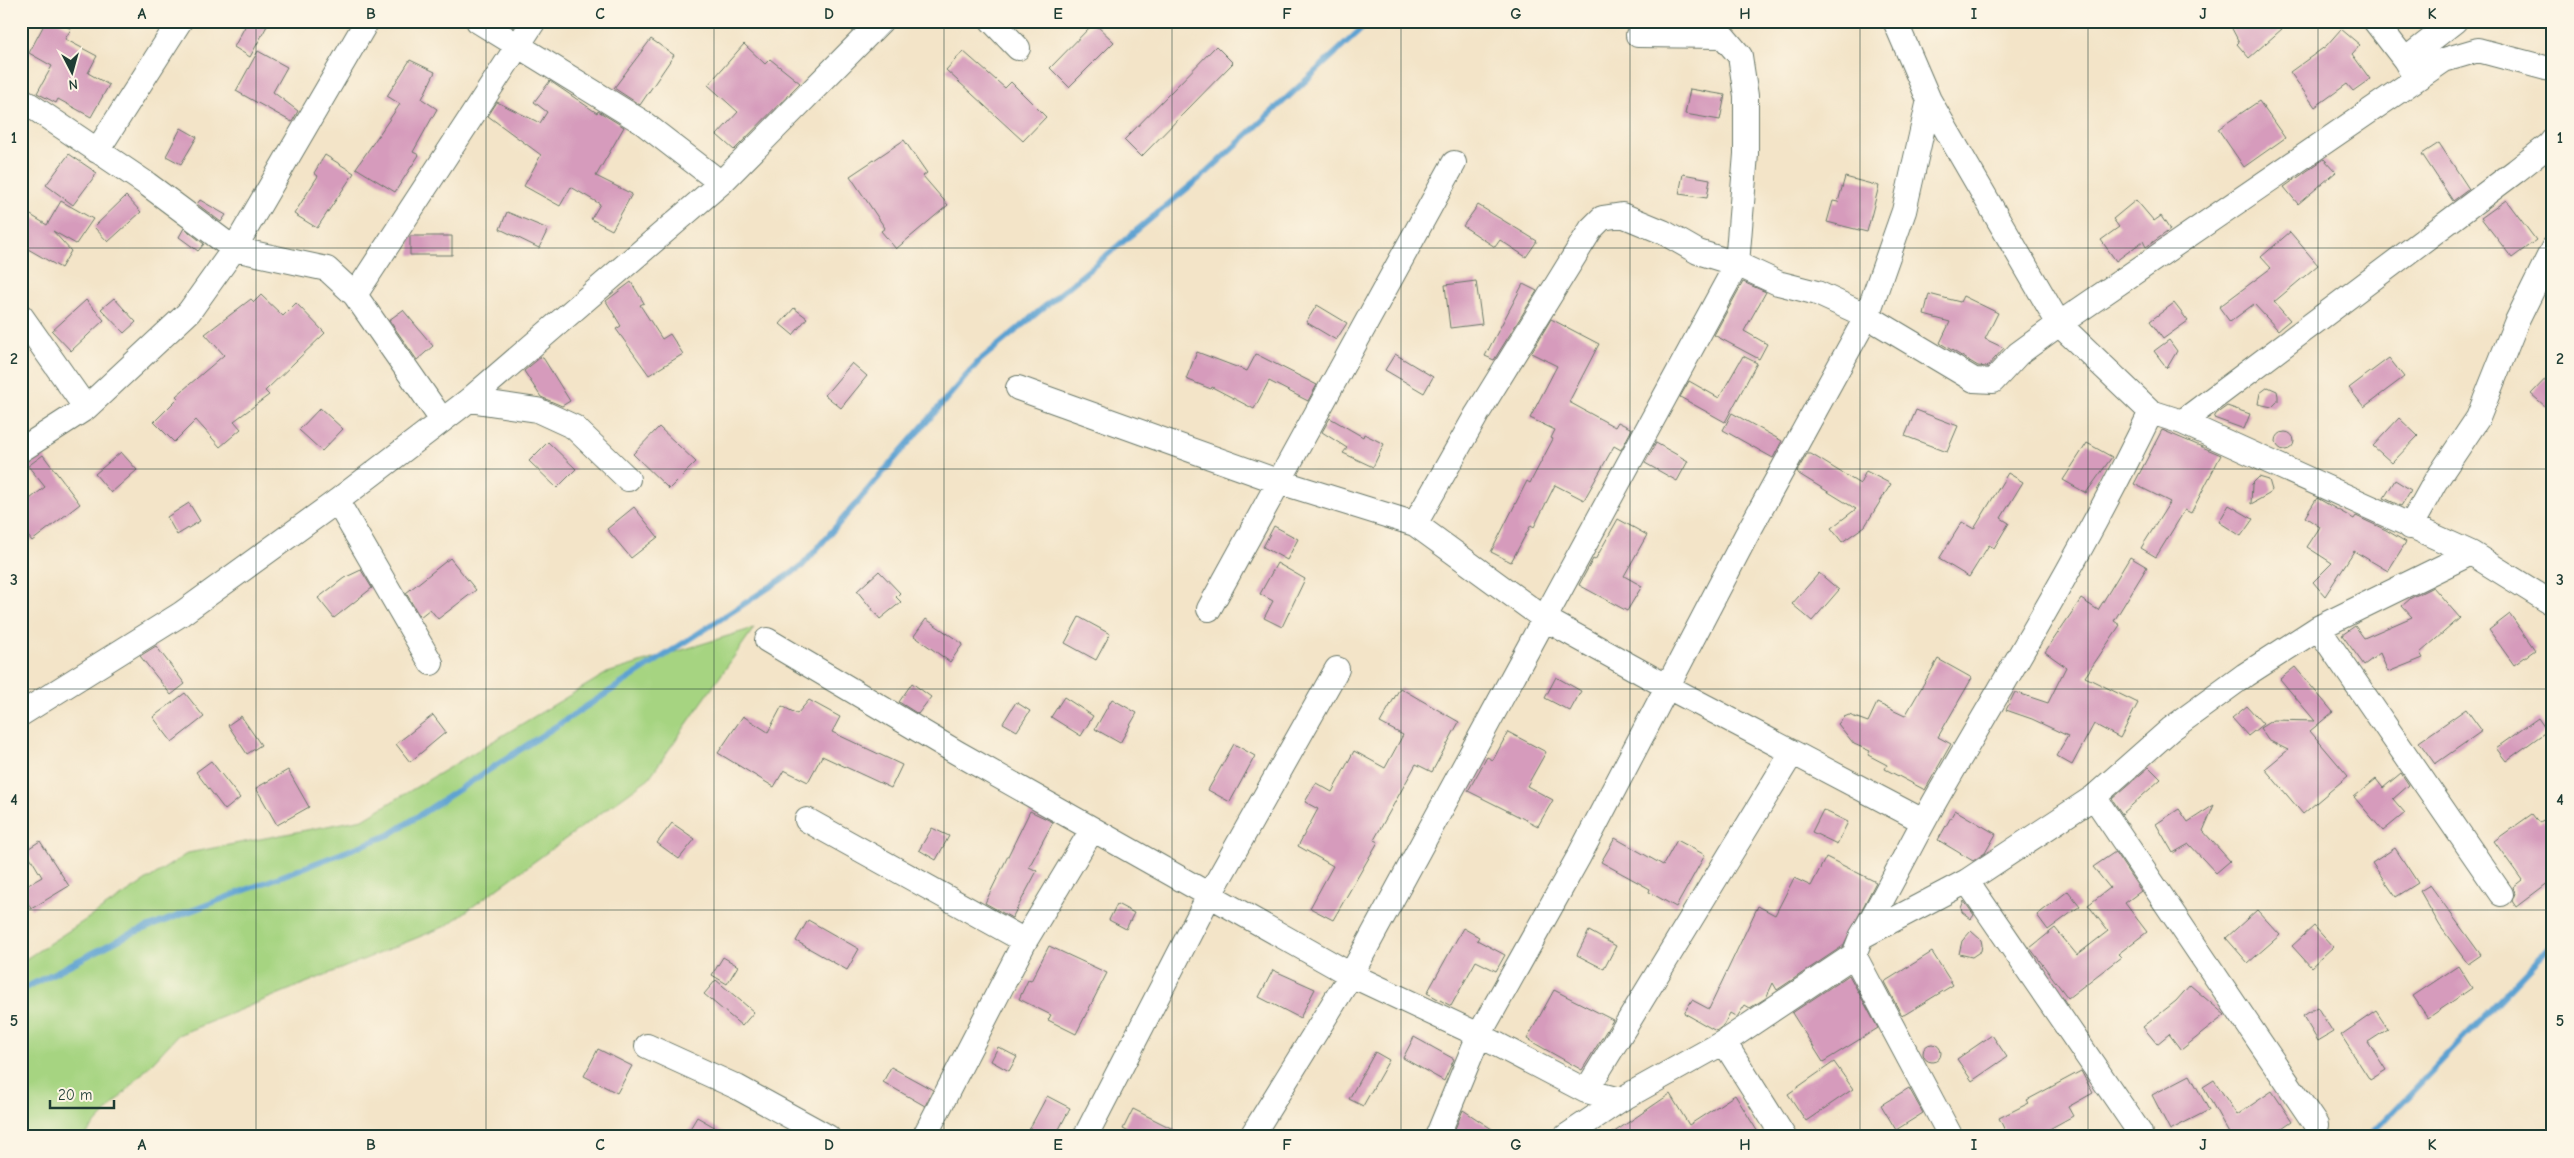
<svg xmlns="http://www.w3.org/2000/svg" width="2574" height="1158" font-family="'Comic Neue',sans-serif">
	<rect width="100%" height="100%" fill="#fcf5e5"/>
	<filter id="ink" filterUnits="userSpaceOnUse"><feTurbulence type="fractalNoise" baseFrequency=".02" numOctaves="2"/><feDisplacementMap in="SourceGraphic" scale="10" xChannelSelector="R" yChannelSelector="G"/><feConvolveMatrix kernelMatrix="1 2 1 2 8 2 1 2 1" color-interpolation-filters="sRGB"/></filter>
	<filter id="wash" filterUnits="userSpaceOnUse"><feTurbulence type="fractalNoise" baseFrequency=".0096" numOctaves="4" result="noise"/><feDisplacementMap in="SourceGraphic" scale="20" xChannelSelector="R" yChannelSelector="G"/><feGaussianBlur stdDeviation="1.12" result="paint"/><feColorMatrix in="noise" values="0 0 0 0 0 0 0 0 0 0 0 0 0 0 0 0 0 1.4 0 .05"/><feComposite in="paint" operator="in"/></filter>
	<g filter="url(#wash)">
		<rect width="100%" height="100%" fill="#f3e4c8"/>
		<!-- green -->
		<path fill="#a6d481" stroke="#62885a" d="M754,628L649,778L446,926L178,1035L83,1137H21V962L188,853L363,819L607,673Z"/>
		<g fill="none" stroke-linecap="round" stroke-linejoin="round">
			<!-- stream -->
			<path stroke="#5ca1d1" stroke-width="6" d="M21,990L128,935L389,835L802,566L979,361L1207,172L1370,21
				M2369,1137L2553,944"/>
		</g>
		<g id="blocks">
			<!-- building -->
			<path fill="#d69bbc" d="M46,21H57L71,29L65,39L97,56L88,73L109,85L91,117L58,99L56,103L37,93L52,66L29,53Z
				M248,21H257L267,26L250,57L234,47Z
				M2228,21H2291L2249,58L2237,44L2239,42Z
				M1094,23L1114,42L1069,87L1050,68Z
				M2341,29L2360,45L2352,54L2370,79L2353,91L2347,84L2315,107L2290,72L2326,46Z
				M651,39L674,55L640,105L614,88Z
				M744,44L765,64L770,59L800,83L734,150L717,135L738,112L708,85Z
				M1216,46L1233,63L1141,157L1124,140Z
				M258,51L287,67L273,92L298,111L292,122L236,91Z
				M963,51L1005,88L1011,82L1046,117L1023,141L946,70Z
				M410,60L435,72L422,99L437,109L413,152L419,155L395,192L356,168L400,104L387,96Z
				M550,81L597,113L598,111L624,127L596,176L632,194L612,230L591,219L600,204L571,187L560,206L524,186L541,155L488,116L497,102L540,123L547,112L534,102Z
				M1690,89L1725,95L1720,120L1685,114Z
				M2259,101L2285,138L2244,167L2218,129Z
				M181,128L197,137L181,164L166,156Z
				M904,140L927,173L923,176L948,205L896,249L881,231L885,228L850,176Z
				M2439,143L2469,189L2453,201L2422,154Z
				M69,154L97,173L73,205L46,185Z
				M325,155L354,173L317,228L294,214L318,176L314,173Z
				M2324,159L2336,172L2298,204L2284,187Z
				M1683,174L1710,179L1707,198L1679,194Z
				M1845,177L1879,186L1867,232L1827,222L1833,201L1838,202Z
				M126,196L141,212L108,242L94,227Z
				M200,200L226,215L221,222L197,204Z
				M2136,200L2154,221L2161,216L2170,230L2146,247L2143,241L2116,261L2101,240L2119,227L2113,219Z
				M2506,200L2536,240L2512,258L2481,218Z
				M61,201L93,219L76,244L53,231L71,251L61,268L21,245V209L47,225Z
				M1478,205L1537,241L1526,257L1500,240L1495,247L1463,226Z
				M507,212L548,229L539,248L500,229Z
				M184,228L204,244L198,251L179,237Z
				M2290,232L2318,265L2274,302L2290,320L2278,330L2254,304L2230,322L2219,307L2271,268L2261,257Z
				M410,236H452V255H410Z
				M1476,281L1482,324L1450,328L1445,285Z
				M631,282L644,303L640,305L662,339L670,334L683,354L649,375L616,329L621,326L606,301Z
				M1743,282L1766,292L1744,331L1767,344L1759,359L1714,335Z
				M1523,284L1537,291L1494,360L1485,356Z
				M1929,294L1960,302L1963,296L1998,313L1985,339L2004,348L1987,367L1978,366L1940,343L1950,322L1924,315Z
				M261,295L283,316L296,303L325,333L265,391L269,395L234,421L241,429L220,447L196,420L174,442L154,422L178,398L176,396L224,355L205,334L251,299L254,302Z
				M114,298L136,322L124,333L101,309Z
				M86,300L104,320L71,351L52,331Z
				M2174,303L2188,321L2163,339L2150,321Z
				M1317,305L1347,323L1336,340L1306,322Z
				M794,308L807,318L793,335L780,324Z
				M403,310L433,346L417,360L389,320Z
				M1551,319L1599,344L1569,402L1615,427L1618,422L1632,429L1621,450L1614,446L1584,500L1555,485L1534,527L1531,525L1511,562L1491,552L1527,481L1530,483L1553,439L1551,438L1555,430L1530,418L1557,366L1531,353Z
				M2169,340L2177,351L2167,368L2154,351Z
				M1197,352L1247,371L1256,354L1317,385L1308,401L1269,381L1254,409L1212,387L1211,389L1186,379Z
				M1395,354L1433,377L1424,393L1385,370Z
				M542,356L570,401L562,406L541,397L524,371Z
				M1743,356L1757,363L1725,422L1680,397L1689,381L1719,398Z
				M2389,358L2404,377L2364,407L2349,388Z
				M852,363L867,376L841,408L825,395Z
				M2553,371V413L2531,394Z
				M2268,387L2277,391L2278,396V401L2272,407L2258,404L2260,393Z
				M2227,406L2250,414L2244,429L2214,418L2216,414Z
				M320,408L343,429L322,451L299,430Z
				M1916,410L1958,426L1947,452L1905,436Z
				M1732,413L1782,441L1773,458L1723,430Z
				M1330,418L1363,437L1364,434L1384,444L1373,467L1343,453L1347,448L1322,432Z
				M2399,418L2418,436L2392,463L2373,446Z
				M659,427L696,462L669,489L633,454Z
				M2162,430L2221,455L2191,513L2185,510L2156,557L2141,548L2170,502L2134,484Z
				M2276 441a9 9 0 1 1 18 0a9 9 0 1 1-18 0Z
				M548,442L576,469L557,488L529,461Z
				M1656,443L1688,461L1677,481L1645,463Z
				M2087,443L2112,457L2086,493L2063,480Z
				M121,452L137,470L111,493L95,474Z
				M1807,454H1811L1860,484L1866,471L1891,484L1865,526L1842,542L1831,528L1856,509L1799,474L1797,471Z
				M43,455L80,504L32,541L21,527V524L29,518L21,506L45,487L28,466Z
				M2008,473L2023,482L2001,518L2009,523L1994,548L1989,545L1969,577L1939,559L1962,522L1974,529Z
				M2259,477L2269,480L2272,490L2269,494L2251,504L2252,484Z
				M2395,480L2411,490L2401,506L2384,498Z
				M2317,498L2354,519L2356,516L2386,530L2406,542L2388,571L2354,551L2325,596L2313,582L2332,563L2307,547L2320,527L2305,517Z
				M189,503L200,521L177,535L167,517Z
				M2229,505L2253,519L2241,536L2219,522Z
				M634,507L658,537L631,558L607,529Z
				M1618,519L1647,535L1624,576L1642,586L1627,611L1579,585L1593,559L1595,560Z
				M1274,526L1298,539L1287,560L1263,547Z
				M2130,557L2147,567L2114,621L2120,625L2085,677L2138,703L2120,738L2094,724L2072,765L2056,756L2068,736L2032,719L2006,710L2015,692L2048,703L2066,667L2045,652L2081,599L2098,610Z
				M450,558L476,590L438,619L430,609L420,617L406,593Z
				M1277,563L1305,579L1282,627L1264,618L1273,601L1260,594Z
				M361,570L372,588L334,618L318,598L344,578Z
				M879,571L900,593L896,597L901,602L880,619L857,591Z
				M1819,573L1839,590L1812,621L1792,604Z
				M2433,587L2460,618L2420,653L2423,658L2388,672L2380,653L2364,665L2342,635L2355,626L2364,638L2412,617L2402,606L2411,598Z
				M2510,614L2535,650L2514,665L2489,630Z
				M1079,617L1110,634L1096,660L1065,643Z
				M926,619L963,644L950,662L914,636Z
				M156,646L185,684L171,695L140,656Z
				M1938,659L1972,678L1938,737L1951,744L1925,790L1885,769L1887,765L1868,755L1870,751L1854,744L1838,724L1844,717L1849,715L1868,722L1877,703L1905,716Z
				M2295,667L2333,712L2310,731L2348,776L2303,814L2265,769L2288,750L2268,740L2260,728L2273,720L2315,721L2280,679Z
				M1556,677L1581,691L1570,711L1545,698Z
				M912,683L931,697L918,714L899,702Z
				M1400,688L1459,722L1432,772L1416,764L1374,840L1378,842L1333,920L1310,908L1333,866L1298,846L1318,809L1305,802L1316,783L1332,792L1354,751L1385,768L1403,735L1380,723Z
				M185,693L204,717L172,742L153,717Z
				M1064,697L1093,716L1081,736L1051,717Z
				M1112,699L1137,713L1120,743L1095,729Z
				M809,700L840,717L832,732L902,765L891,788L822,756L808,782L784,770L774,787L718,753L743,716L768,732L782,706L797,714Z
				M1016,702L1030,711L1017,731L1003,723Z
				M2247,706L2263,724L2248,736L2232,718Z
				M2466,709L2482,731L2435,764L2419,742Z
				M433,715L446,732L410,762L396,744Z
				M241,716L261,745L247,754L228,725Z
				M2538,718L2547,731L2506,761L2496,748Z
				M1508,732L1546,752L1527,786L1553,800L1538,826L1468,791L1487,757L1493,760Z
				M1234,744L1255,756L1230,802L1208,790Z
				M211,761L240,798L225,810L196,772Z
				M2149,767L2161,779L2122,814L2112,799Z
				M288,770L309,807L277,825L256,788Z
				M2401,773L2409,785L2393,799L2405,813L2383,831L2354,797L2376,779L2383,788Z
				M2214,805L2203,831L2230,861L2216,873L2189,844L2173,853L2156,824L2179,809L2188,822Z
				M1823,810L1848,822L1837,844L1812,832Z
				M1955,810L1996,834L1985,853L1973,861L1938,840Z
				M1030,811L1053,822L1029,867L1037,871L1012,918L985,903Z
				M2532,814L2539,823L2543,820L2553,833V879L2516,907L2512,901L2515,893L2513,887L2522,880L2494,841Z
				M672,823L695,839L679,859L657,843Z
				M932,828L949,836L936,860L919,850Z
				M1615,838L1663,865L1677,840L1705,855L1676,907L1649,892L1650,889L1601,862Z
				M40,841L69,886L31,909L21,889L42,877L26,850Z
				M2395,848L2418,883L2396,897L2372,863Z
				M2115,852L2141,891L2125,903L2147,932L2118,954L2121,957L2068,998L2030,948L2055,928L2077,955L2108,931L2088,905L2110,888L2093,867Z
				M1826,857L1876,882L1843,946L1777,990L1773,983L1766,998L1750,1008L1745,1005L1737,1017L1730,1013L1723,1026L1716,1031L1684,1013L1692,1000L1709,1009L1758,906L1775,915L1794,878L1811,886Z
				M2430,885L2481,955L2468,964L2440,926L2420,891Z
				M2068,891L2080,906L2048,930L2037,915Z
				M1964,901L1974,915L1971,919L1962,912L1961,908Z
				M1117,904L1134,913L1126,929L1109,920Z
				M2257,910L2280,935L2248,963L2226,938Z
				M808,920L859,949L847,970L796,941Z
				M2314,926L2333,947L2311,967L2292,946Z
				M1463,928L1479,937L1477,940L1505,955L1496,971L1476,961L1451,1006L1427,993Z
				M1589,931L1616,946L1604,969L1577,955Z
				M1971,931L1981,940L1982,945L1981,951L1972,957L1959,954L1962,941Z
				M1049,946L1107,973L1076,1034L1048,1020L1051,1015L1019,999L1028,980L1031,981Z
				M1932,952L1953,985L1904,1015L1901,1014L1884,982Z
				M723,957L738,966L727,984L712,975Z
				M2458,966L2472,988L2428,1018L2413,996Z
				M1273,970L1315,989L1300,1018L1259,997Z
				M1849,975L1878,1028L1823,1062L1792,1013Z
				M716,980L754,1012L742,1026L704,994Z
				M2190,985L2225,1015L2181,1050L2169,1034L2157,1044L2143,1027L2176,1001Z
				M1554,990L1613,1020L1582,1070L1527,1039Z
				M2317,1007L2333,1032L2318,1041L2303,1016Z
				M2376,1011L2388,1029L2368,1042L2386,1070L2370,1080L2341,1035Z
				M1992,1035L2007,1057L1972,1081L1957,1059Z
				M1414,1037L1454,1059L1444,1081L1403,1058Z
				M1923 1053a9 9 0 1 1 18 0a9 9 0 1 1-18 0Z
				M998,1047L1017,1057L1009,1071L991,1061Z
				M598,1049L632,1066L617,1093L584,1076Z
				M1375,1052L1389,1060L1363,1106L1349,1099Z
				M1834,1062L1853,1089L1806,1121L1788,1094Z
				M891,1067L933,1090L925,1106L883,1082Z
				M2081,1071L2093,1093L2068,1107L2073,1116L2035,1137H2008L1999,1118L2029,1103L2027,1100Z
				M2190,1075L2209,1110L2170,1130L2152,1095Z
				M2214,1080L2237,1115L2272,1091L2292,1121L2269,1137H2231L2203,1087Z
				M1909,1088L1923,1113L1896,1130L1881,1105Z
				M1670,1094L1689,1125L1735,1095L1761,1137H1607Z
				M1047,1096L1070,1108L1055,1137H1025Z
				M1133,1109L1189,1137H1138L1123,1129Z
				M1463,1110L1504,1137H1462L1454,1131Z
				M697,1117L732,1137H685Z"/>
		</g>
	</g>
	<g filter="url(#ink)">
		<use href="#blocks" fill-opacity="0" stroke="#697768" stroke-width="1"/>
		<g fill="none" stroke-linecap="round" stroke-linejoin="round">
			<defs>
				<path id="street" d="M478,21L642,122L721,183
					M992,21L1018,48
					M1895,21L1929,100L2059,324L2151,412L2182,422L2471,553
					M2375,21L2405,60L2416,79
					M2405,60L2455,21
					M21,99L147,184L234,249L327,269L355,295L442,420
					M97,151L180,21
					M355,295L534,21
					M21,316L86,408
					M1018,388L1280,482L1415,524L1545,619L1668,687L1923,821
					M469,400L537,410L574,427L628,479
					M2182,422L2516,171L2549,145L2553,140
					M21,450L86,408L189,312L234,249L367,21
					M337,501L431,663
					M1415,524L1477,414L1591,229L1602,218L1622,215L1663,232L1698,252L1737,264L1778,283L1817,293L1867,316L1974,380L1993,381L2018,354L2059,324L2444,60L2478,50L2553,70
					M2410,527L2435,482L2478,418L2516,323L2553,248
					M1209,609L1454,163
					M2318,628L2501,894
					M767,640L956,752L1351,975L1479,1035L1586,1091L1620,1100
					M21,714L181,614L337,501L469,400L721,183L881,21
					M2094,797L2316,1125
					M807,820L1025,941
					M1967,881L2140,1133
					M1861,937C1889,890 1912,841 1939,794C2012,668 2088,543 2151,412
					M1854,955L1951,1137
					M1724,1042L1784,1137
					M647,1046L737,1087L828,1137
					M1586,1091L1792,753
					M924,1137L1025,941L1092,830
					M1085,1137L1209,896L1337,669
					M1251,1137L1351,975L1737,264L1746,154V96L1740,56L1723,36L1638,35
					M1437,1137L1479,1035L1578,858L1746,536L1867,316L1904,211L1929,100
					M1565,1137L1620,1100L1724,1042L1854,955L1861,937L1967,881L2094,797L2171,729L2245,675L2318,628L2471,553L2553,604"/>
			</defs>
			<!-- street casing -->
			<use href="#street" stroke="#697768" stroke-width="26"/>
			<!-- street -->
			<use href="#street" stroke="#fff" stroke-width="24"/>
		</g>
	</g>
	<!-- grid -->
	<path fill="none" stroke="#1f3d34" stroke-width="1" stroke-opacity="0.55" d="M256,21V1137M486,21V1137M714,21V1137M944,21V1137M1172,21V1137M1401,21V1137M1630,21V1137M1860,21V1137M2088,21V1137M2318,21V1137M21,248H2553M21,469H2553M21,689H2553M21,910H2553"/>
	<!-- margin -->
	<rect width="2574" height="1158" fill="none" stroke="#fcf5e5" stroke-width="55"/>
	<!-- north arrow -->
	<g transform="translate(72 72) rotate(174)" stroke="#fcf5e5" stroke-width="4" paint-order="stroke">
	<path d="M0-4L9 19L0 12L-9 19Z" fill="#1f3d34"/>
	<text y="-8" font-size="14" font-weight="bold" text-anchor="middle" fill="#1f3d34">N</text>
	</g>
	<!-- scale -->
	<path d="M50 1100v8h64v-8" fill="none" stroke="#1f3d34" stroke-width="2.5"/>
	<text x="58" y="1100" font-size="15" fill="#1f3d34" stroke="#fcf5e5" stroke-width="4" paint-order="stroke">20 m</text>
	<rect x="28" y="28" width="2518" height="1102" fill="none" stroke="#1f3d34" stroke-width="2"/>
	<g font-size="16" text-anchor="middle" font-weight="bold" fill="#1f3d34">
		<text x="142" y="19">A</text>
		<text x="371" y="19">B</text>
		<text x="600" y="19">C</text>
		<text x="829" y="19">D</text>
		<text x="1058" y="19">E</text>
		<text x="1287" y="19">F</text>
		<text x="1516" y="19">G</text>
		<text x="1745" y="19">H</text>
		<text x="1974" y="19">I</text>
		<text x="2203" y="19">J</text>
		<text x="2432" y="19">K</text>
		<text x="14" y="143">1</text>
		<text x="2560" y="143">1</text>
		<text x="14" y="364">2</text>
		<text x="2560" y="364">2</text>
		<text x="14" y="585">3</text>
		<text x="2560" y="585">3</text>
		<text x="14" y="805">4</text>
		<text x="2560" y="805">4</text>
		<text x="14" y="1026">5</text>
		<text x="2560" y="1026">5</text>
		<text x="142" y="1150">A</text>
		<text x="371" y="1150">B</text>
		<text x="600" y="1150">C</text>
		<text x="829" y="1150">D</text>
		<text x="1058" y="1150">E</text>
		<text x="1287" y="1150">F</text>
		<text x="1516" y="1150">G</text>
		<text x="1745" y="1150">H</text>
		<text x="1974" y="1150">I</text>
		<text x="2203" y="1150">J</text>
		<text x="2432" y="1150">K</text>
	</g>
</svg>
